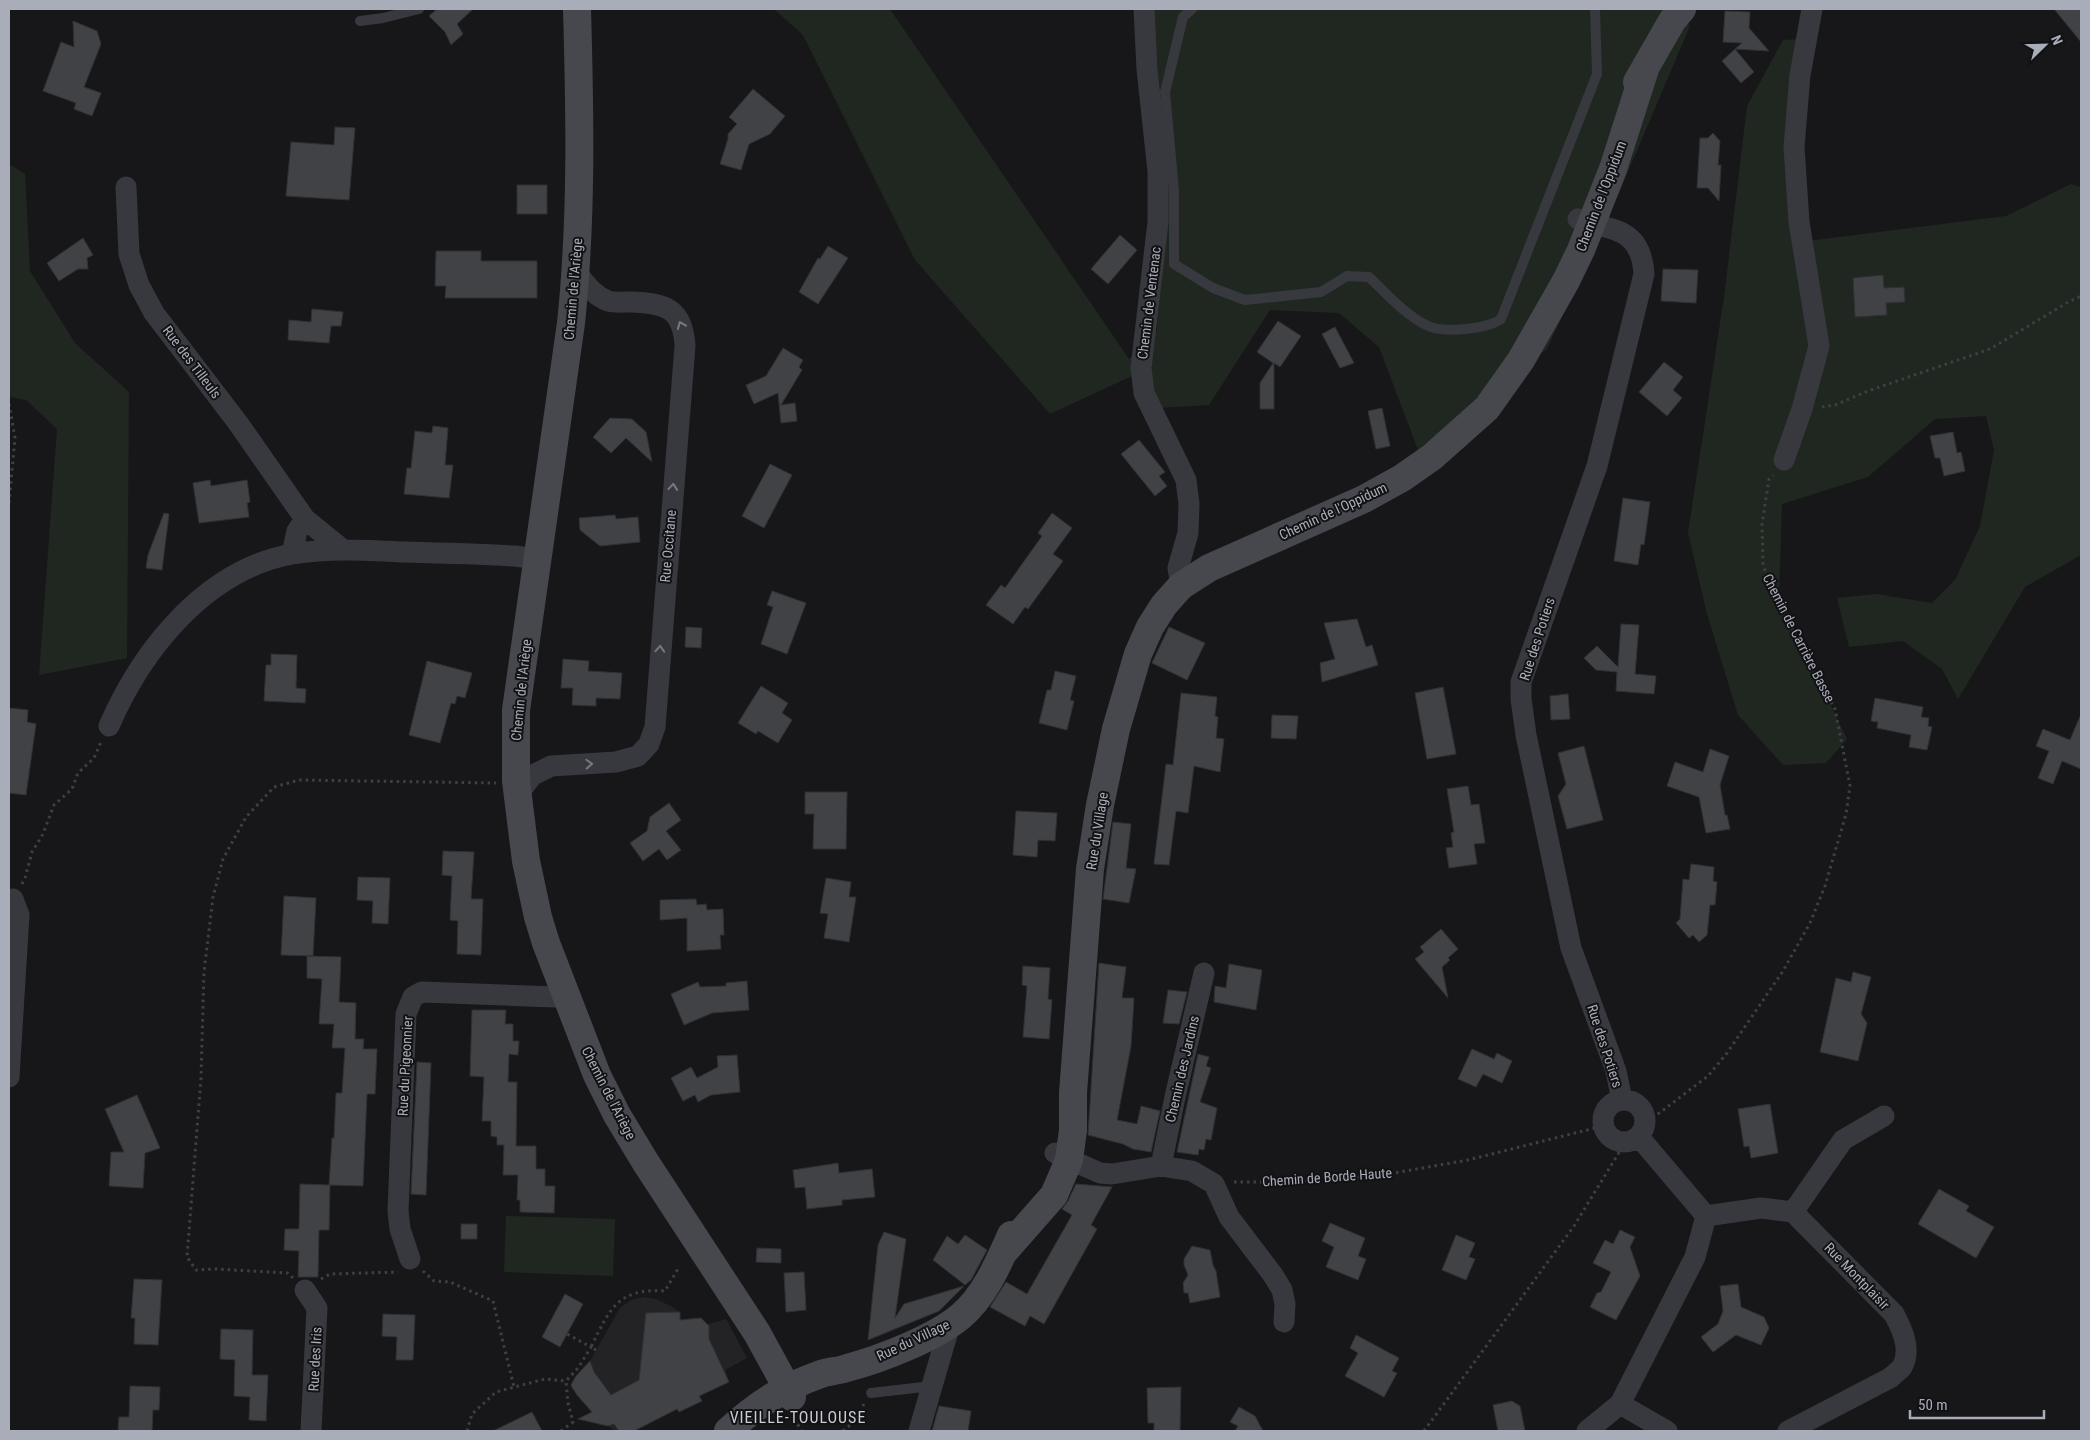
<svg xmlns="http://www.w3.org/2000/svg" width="2090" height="1440" font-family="'Roboto Condensed',sans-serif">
	<rect width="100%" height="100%" fill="#171719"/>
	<!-- built -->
	<path fill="#232326" d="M644,1297L656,1299L671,1306L679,1312L681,1320L690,1321L701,1318L708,1324L726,1319L747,1358L725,1370L729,1382L700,1396L702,1401L679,1412L677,1409L634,1431H615L608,1426L600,1425L594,1419L590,1409L571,1388L572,1381L590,1361L620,1308L631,1300Z"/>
	<!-- green -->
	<path fill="#1f2720" d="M774,9H890L1129,359L1157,331L1164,123L1153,31L1154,9H1677L1690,26L1619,193L1547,349L1418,450L1379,347L1339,313L1270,310L1209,405L1157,408L1132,376L1050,414L915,260L803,35Z
		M1801,39L1799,242L2006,216L2071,184L2081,187V555L2025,587L1958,699L1942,669L1903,641L1849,647L1837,598L1876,594L1932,603L1955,580L1980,526L1994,450L1986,416L1935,419L1868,477L1782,504L1779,597L1847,739L1826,763L1783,765L1738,715L1707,614L1688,533L1724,297L1747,106L1783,40Z
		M9,164L25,174L30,271L75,343L129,392L127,658L39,675L57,429L26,400L9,397Z
		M506,1216L615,1219L613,1276L504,1272Z"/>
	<!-- building -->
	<path fill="#414246" stroke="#313135" d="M437,9H473L457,24L463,34L451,45L445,32L429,16Z
		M2054,9H2081V42Z
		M1725,11L1750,12L1749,28L1769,51L1735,49L1742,43L1723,42Z
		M73,21L97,31L101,44L84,87L101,93L92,116L74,109L76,103L43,91L61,42L74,47Z
		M1735,49L1754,72L1741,83L1722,61Z
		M753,89L785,116L770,134L749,144L741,170L720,164L728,139V134L737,124L729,117Z
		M335,127L355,128L349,200L286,196L291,142L334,145Z
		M1713,133L1720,141L1718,165H1721L1719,201L1708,188H1697L1700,138H1708Z
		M517,185H547V214H517Z
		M1120,235L1137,250L1108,284L1091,269Z
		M83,238L93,255L87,258L88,269H78L59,281L47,263Z
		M828,246L848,258L818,304L799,292L818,258L820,259Z
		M436,251H481V261H537V298H445L446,286H435Z
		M1663,269L1698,270L1696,303L1661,301Z
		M1883,275L1884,288L1904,287L1905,302L1886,303L1887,315L1855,317L1853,278Z
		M312,309L343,312L341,326H331L329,343L288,340L289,320L311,322Z
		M1278,321L1301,336L1280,367L1274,363V409H1260V383L1273,363L1257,352Z
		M1335,327L1354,363L1340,368L1322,334Z
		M783,348L803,360L799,367L802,370L781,405L795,403L797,421L781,423L778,393L754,404L746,385L766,376Z
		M1664,362L1683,377L1673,390L1682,398L1667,416L1639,392Z
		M1382,408L1390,446L1376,449L1368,411Z
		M610,418L632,419L646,432L652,462L626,438L611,453L593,437Z
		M433,426L448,428L445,465H453L449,498L404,494L407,468H411L415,431L432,433Z
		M1953,432L1957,453L1961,452L1965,471L1944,476L1940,458H1935L1930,436Z
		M1139,440L1165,472L1159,476L1167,486L1155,496L1121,454Z
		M770,464L792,475L764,528L742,516Z
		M210,480L211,486L247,480L250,502L247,503L249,517L199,523L193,483Z
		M1623,498L1650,502L1644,545L1641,544L1638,565L1614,561Z
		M164,513L169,514L162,570L146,568L148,555Z
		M1052,513L1072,528L1053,554L1063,561L1028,609L1025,607L1013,624L986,605L1001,585L1005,588L1042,536L1038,533Z
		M615,515L616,519L638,517L640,542L600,546L580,530L579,518Z
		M772,591L806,603L787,654L761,644L773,607L767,605Z
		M1357,619L1366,647L1372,645L1378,665L1322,682L1320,663L1335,659L1324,623Z
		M1621,624L1639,625L1635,674L1656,676L1654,694L1616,691L1617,672L1596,670L1584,658L1597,646L1618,667Z
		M686,627L702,628L701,648L685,647Z
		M1169,627L1205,643L1187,680L1152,663Z
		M271,654L297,655L296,688L306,689L305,703L264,701L266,665H271Z
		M563,659L589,661L588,671L622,673L620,699L596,698V706L572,705L573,688H561Z
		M427,661L472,673L465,698L457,696L455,704L451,703L440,743L409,735Z
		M1055,671L1076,676L1070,700L1074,701L1067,730L1039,723L1047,690H1051Z
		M761,686L788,703L782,713L792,720L778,743L758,731L756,734L738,723Z
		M1443,687L1456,754L1427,759L1415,693Z
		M1181,693L1217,697L1215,716L1218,717L1216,738L1224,739L1220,772L1194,766L1188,813L1176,811L1169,865L1154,864L1166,764L1173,765Z
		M1568,694L1570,719L1551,720L1550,696Z
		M1875,698L1923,707L1921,717L1929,718L1928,726L1932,727L1927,750L1909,747L1911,735L1877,728L1878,722L1871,721Z
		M9,708L28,710L27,722L36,724L26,795L9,793Z
		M2081,714V769L2062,761L2053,784L2038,778L2049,751L2036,746L2043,729L2070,740Z
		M1272,715L1298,716L1296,739L1271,738Z
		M1584,746L1603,820L1567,829L1558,796L1566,784L1558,753Z
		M1710,749L1729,756L1720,785L1725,815H1727L1730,829L1706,833L1699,797L1667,786L1675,762L1703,772Z
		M1468,786L1471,805L1479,804L1485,843L1474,844L1477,864L1449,868L1446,848L1453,847L1451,833L1454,832L1447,789Z
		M805,792H847L846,849H813L814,814H805Z
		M669,803L681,820L666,831L681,850L667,860L659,849L643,861L630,843L647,831L650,817Z
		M1016,811L1057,813L1055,841L1038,840L1037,857L1013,855Z
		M1113,822L1131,824L1126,868L1136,869L1129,903L1103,899Z
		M443,851L474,852L471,899H483L481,955L457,954L458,921L450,920L452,876L442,875Z
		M1691,864L1714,867L1713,881L1717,882L1715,905H1710L1707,935L1699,942L1693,935L1689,938L1676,923L1680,919L1683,879L1689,880Z
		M358,877L390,878L388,924L372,923L373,901L357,900Z
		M826,878L851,882L849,897H856L849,942L824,938L828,914L820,913Z
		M284,896L316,898L313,956L281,955Z
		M696,899L697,905L706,904L707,910L723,909L724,935H720L721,949L687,951V918L660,920V900Z
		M1441,929L1458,949L1448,958L1450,960L1442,967L1448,998L1415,959L1424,952L1420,947Z
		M307,956L341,957L339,1002L356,1003L355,1039H364L363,1049H377L375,1094H367L363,1186L330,1185L329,1230H319L318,1277H298L299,1251L284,1250L285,1229H299L300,1184L329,1185L332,1138H334L336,1093H342L345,1048H332L334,1024H319L322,979L307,978Z
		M1099,963L1126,967L1122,998H1134L1133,1015L1131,1046L1117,1120L1137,1124L1141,1106L1160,1111L1151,1152L1133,1149L1123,1144L1088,1135Z
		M1229,964L1262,970L1256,1010L1214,1002L1215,986L1226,988Z
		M1023,966L1050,968L1048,999L1052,1000L1049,1039L1023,1037L1027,986L1022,985Z
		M1853,972L1871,977L1861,1014L1867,1023L1858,1061L1820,1052L1836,978L1851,982Z
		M747,981L749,1010L712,1013L684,1025L671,994L698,982L700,987L726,986V983Z
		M1168,990L1187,992L1179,1024L1163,1023Z
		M472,1010H506L505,1024H513V1041H519L518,1055L509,1054L508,1082H517L516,1146H536V1169H545V1186H555L554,1213L520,1212V1200H517L518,1175H503L504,1145H497V1137L491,1136V1121H482L484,1077L470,1076Z
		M1472,1049L1494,1059L1497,1053L1512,1061L1502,1083L1483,1074L1476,1087L1458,1079Z
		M1198,1054L1209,1057L1206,1066L1211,1068L1200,1102L1217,1108L1211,1140L1206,1139L1204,1150L1199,1149L1198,1155L1177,1152Z
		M737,1055L740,1092L711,1095L698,1102L695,1095L683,1101L671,1078L691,1067L697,1078L718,1067L717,1056Z
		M417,1062L431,1063L426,1195L411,1194Z
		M137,1095L160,1148L145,1153L143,1188L109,1186L111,1152H124L105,1109Z
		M1770,1104L1778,1153L1751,1158L1749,1146L1744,1147L1738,1109Z
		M838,1163L839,1173L872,1169L875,1197L842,1200V1205L807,1209L805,1187L795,1188L793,1170Z
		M1076,1184L1112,1187L1091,1225L1097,1229L1044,1324L1030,1316L1025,1326L990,1307L1006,1282L1027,1294L1072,1215L1062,1209L1068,1201Z
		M1939,1189L1969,1206L1966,1211L1994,1227L1976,1258L1918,1224Z
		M1330,1223L1365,1238L1358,1256L1366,1259L1358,1280L1326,1267L1334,1247L1322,1241Z
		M461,1224H477V1239H461Z
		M1620,1230L1635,1237L1630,1247L1640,1276L1616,1320L1590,1307L1597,1293L1601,1292L1611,1272L1593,1263L1605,1240L1613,1244Z
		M884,1232L906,1239L895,1318L904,1304L964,1286L939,1311L868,1340L878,1245Z
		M965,1235L987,1250L971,1280L965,1285L933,1260L947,1236L958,1244Z
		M1456,1235L1475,1243L1469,1257L1475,1259L1466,1280L1442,1270Z
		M1192,1246L1210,1250L1213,1265L1216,1271L1220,1297L1190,1303L1188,1293H1184L1183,1283L1188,1275L1184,1265V1259Z
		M757,1248L781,1249V1263L756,1262Z
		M804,1272L806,1310L786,1312L784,1273Z
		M134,1279L162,1280L158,1345L134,1344L135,1318H131Z
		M1738,1284L1741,1307L1764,1317L1769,1328L1761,1345L1736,1335L1713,1352L1701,1337L1718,1324L1723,1311L1720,1286Z
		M565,1294L583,1304L560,1347L542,1337Z
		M680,1312V1320L701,1318L709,1326V1339L729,1382L699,1396L702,1401L679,1412L677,1409L634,1431H619L614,1424L608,1426L578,1419L592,1412L577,1395L571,1385L576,1376L590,1361L594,1372L611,1395L639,1380L646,1313Z
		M383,1314L415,1315L413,1360H396L397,1337L382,1336Z
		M221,1329L253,1330L252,1375H268L266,1421L249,1420L250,1397L234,1396L235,1360L220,1359Z
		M1356,1335L1399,1358L1392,1371L1397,1373L1384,1397L1345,1376L1358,1353L1350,1348Z
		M130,1386L160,1387L159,1410H153L152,1431H118L119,1417H129Z
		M1181,1387L1180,1431H1154V1423H1148L1147,1388Z
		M1512,1401L1520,1406L1525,1431H1498L1493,1405Z
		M939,1406L971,1411L968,1431H932Z
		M1239,1407L1255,1416L1263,1431H1235L1238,1426L1230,1422Z
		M532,1412L542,1431H493Z"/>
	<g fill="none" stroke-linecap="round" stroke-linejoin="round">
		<!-- path -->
		<path stroke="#3e4045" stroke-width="3" stroke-dasharray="2.5 4" stroke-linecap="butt" d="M1822,407L1835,405L1868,391L1990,349L2070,301L2081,296
			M9,503L15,438L9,404
			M22,884L25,878L32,852L43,834L54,805L72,789L78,773L94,758L101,742
			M1646,1119L1654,1117L1708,1076L1727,1053L1783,971L1810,923L1825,886L1846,814L1850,786L1835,709L1773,593L1763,565L1762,524L1769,479L1773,475
			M1234,1182H1282L1377,1176L1468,1160L1603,1126
			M423,1271L434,1281L450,1282L493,1301L514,1387
			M293,1278L288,1273L215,1269L196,1270L187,1257L201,1078L204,972L213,897L223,859L246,817L274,787L299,780L496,783
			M321,1279L330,1274L398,1272
			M596,1350L591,1347C610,1309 617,1288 665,1291L679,1267
			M794,1419L802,1431
			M467,1431L472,1414L496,1392L545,1379L566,1381
			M561,1431L573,1422L568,1403L566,1381L578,1368L591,1347L567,1334
			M843,1431L855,1421L864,1404
			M1424,1431L1574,1226L1623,1146"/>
		<!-- lane -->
		<path stroke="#38393e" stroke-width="10" d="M1192,9L1183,17L1165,92L1174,191V264L1213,288L1245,300L1321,292L1347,276L1369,277C1386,293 1404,314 1426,325C1442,334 1487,329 1501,319L1597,74L1595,9
			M360,21L383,18L419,9
			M871,1393L932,1386"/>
		<!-- street -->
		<path stroke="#38393e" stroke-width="21" d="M1144,9L1147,69L1158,171V222L1141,368L1144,393L1186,480L1189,504L1188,533L1178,568L1181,586
			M126,187L129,254L139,285L154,313L238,423L305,519L342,549
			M1578,219C1614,231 1641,228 1644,274L1597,466L1521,682V699L1526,735L1571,948L1616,1071L1622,1100
			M1784,460L1802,409L1819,346L1799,222L1794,147L1800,75L1812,9
			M292,554L297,531L305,519
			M109,726C142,650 205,570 292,554C328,548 365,550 402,552C439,553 477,554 515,556L537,559
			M517,795L533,775L551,766L616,762L638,756L649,744L655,727L685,346C683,309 666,303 631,302C624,302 615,303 608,301C594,296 586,284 577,273
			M9,1077L19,915L13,899
			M1603 1121a21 21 0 1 1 42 0a21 21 0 1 1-42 0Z
			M1639,1137L1706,1216
			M1055,1153L1100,1173L1112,1174L1161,1166L1192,1171L1214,1184L1229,1217L1273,1275L1282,1290L1285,1304L1284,1322
			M1161,1166L1175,1097L1204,973
			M1793,1212L1843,1140L1884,1116
			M1706,1216L1761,1208L1793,1212L1894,1314C1902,1329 1912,1350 1902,1367C1899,1371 1893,1375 1890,1378L1788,1431
			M410,1259L400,1229L398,1211L406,1014L413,997L422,992L527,996L556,997L564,994
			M305,1290L317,1308L311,1431
			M919,1431L950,1324
			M1587,1431L1620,1404
			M1667,1431L1620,1404L1695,1257L1706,1216"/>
		<!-- secondary -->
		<path stroke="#46484e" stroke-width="28" d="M577,9C580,114 582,218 571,323L516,710V781L526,861L538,917L546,943L597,1075L617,1115L646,1163L757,1333L792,1397
			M1637,82L1672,21L1682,9
			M1003,1253L1054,1195L1069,1160L1073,1130V1093L1090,869L1100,805L1116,729L1138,654L1150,627L1164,605L1181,586L1209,568L1364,499L1402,478L1432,457L1487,408L1521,360L1566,281L1581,250L1613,169L1646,66
			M728,1431C757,1404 784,1387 821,1374C830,1371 839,1371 847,1368C881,1359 935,1338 961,1316C985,1296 999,1262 1011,1235"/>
	</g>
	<!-- one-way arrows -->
	<defs><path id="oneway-chevron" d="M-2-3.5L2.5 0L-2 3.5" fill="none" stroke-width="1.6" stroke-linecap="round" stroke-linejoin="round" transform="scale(1.25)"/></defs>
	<g stroke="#767982">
		<use href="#oneway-chevron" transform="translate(681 325) rotate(-112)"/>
		<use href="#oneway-chevron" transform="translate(673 487) rotate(-85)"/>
		<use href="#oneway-chevron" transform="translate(660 649) rotate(-86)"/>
		<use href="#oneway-chevron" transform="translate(589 764) rotate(-3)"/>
	</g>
	<g text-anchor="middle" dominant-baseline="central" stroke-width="4" stroke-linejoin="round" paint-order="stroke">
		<!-- street labels -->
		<g font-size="14" fill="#a9adb9" stroke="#121214">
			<text transform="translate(1601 196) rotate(-69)">Chemin de l'Oppidum</text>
			<text transform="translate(573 289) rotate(-85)">Chemin de l'Ariège</text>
			<text transform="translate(1149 303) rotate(-83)">Chemin de Ventenac</text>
			<text transform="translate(192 362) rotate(53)">Rue des Tilleuls</text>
			<text transform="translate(1333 511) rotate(-25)">Chemin de l'Oppidum</text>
			<text transform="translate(668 546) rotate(-85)">Rue Occitane</text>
			<text transform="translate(1799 638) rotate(63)">Chemin de Carrière Basse</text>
			<text transform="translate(1537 639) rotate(-72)">Rue des Potiers</text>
			<text transform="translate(521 690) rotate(-84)">Chemin de l'Ariège</text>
			<text transform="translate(1097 831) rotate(-81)">Rue du Village</text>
			<text transform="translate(1605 1046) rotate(72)">Rue des Potiers</text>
			<text transform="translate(405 1066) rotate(-87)">Rue du Pigeonnier</text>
			<text transform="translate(1182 1069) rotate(-77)">Chemin des Jardins</text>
			<text transform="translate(609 1093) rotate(63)">Chemin de l'Ariège</text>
			<text transform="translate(1327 1177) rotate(-4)">Chemin de Borde Haute</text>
			<text transform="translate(1857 1276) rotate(46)">Rue Montplaisir</text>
			<text transform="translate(913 1340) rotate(-25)">Rue du Village</text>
			<text transform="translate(315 1359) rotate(-87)">Rue des Iris</text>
		</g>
		<!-- quarter labels -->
		<g font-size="16" letter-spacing="1" fill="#cacdd5" stroke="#121214">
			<text x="798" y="1417">VIEILLE-TOULOUSE</text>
		</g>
	</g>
	<!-- border -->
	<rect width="2090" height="1440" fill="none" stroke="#a9adb9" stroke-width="20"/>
	<!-- north arrow -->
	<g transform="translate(2045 45) rotate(67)" stroke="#121214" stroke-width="4" paint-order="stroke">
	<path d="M0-4L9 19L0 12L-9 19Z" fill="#a9adb9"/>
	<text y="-8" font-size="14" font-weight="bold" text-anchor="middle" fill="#a9adb9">N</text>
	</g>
	<!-- scale -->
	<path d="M1910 1410v8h134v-8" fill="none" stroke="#a9adb9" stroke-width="2.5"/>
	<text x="1918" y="1410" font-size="15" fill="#a9adb9" stroke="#121214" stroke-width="4" paint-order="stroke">50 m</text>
</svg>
